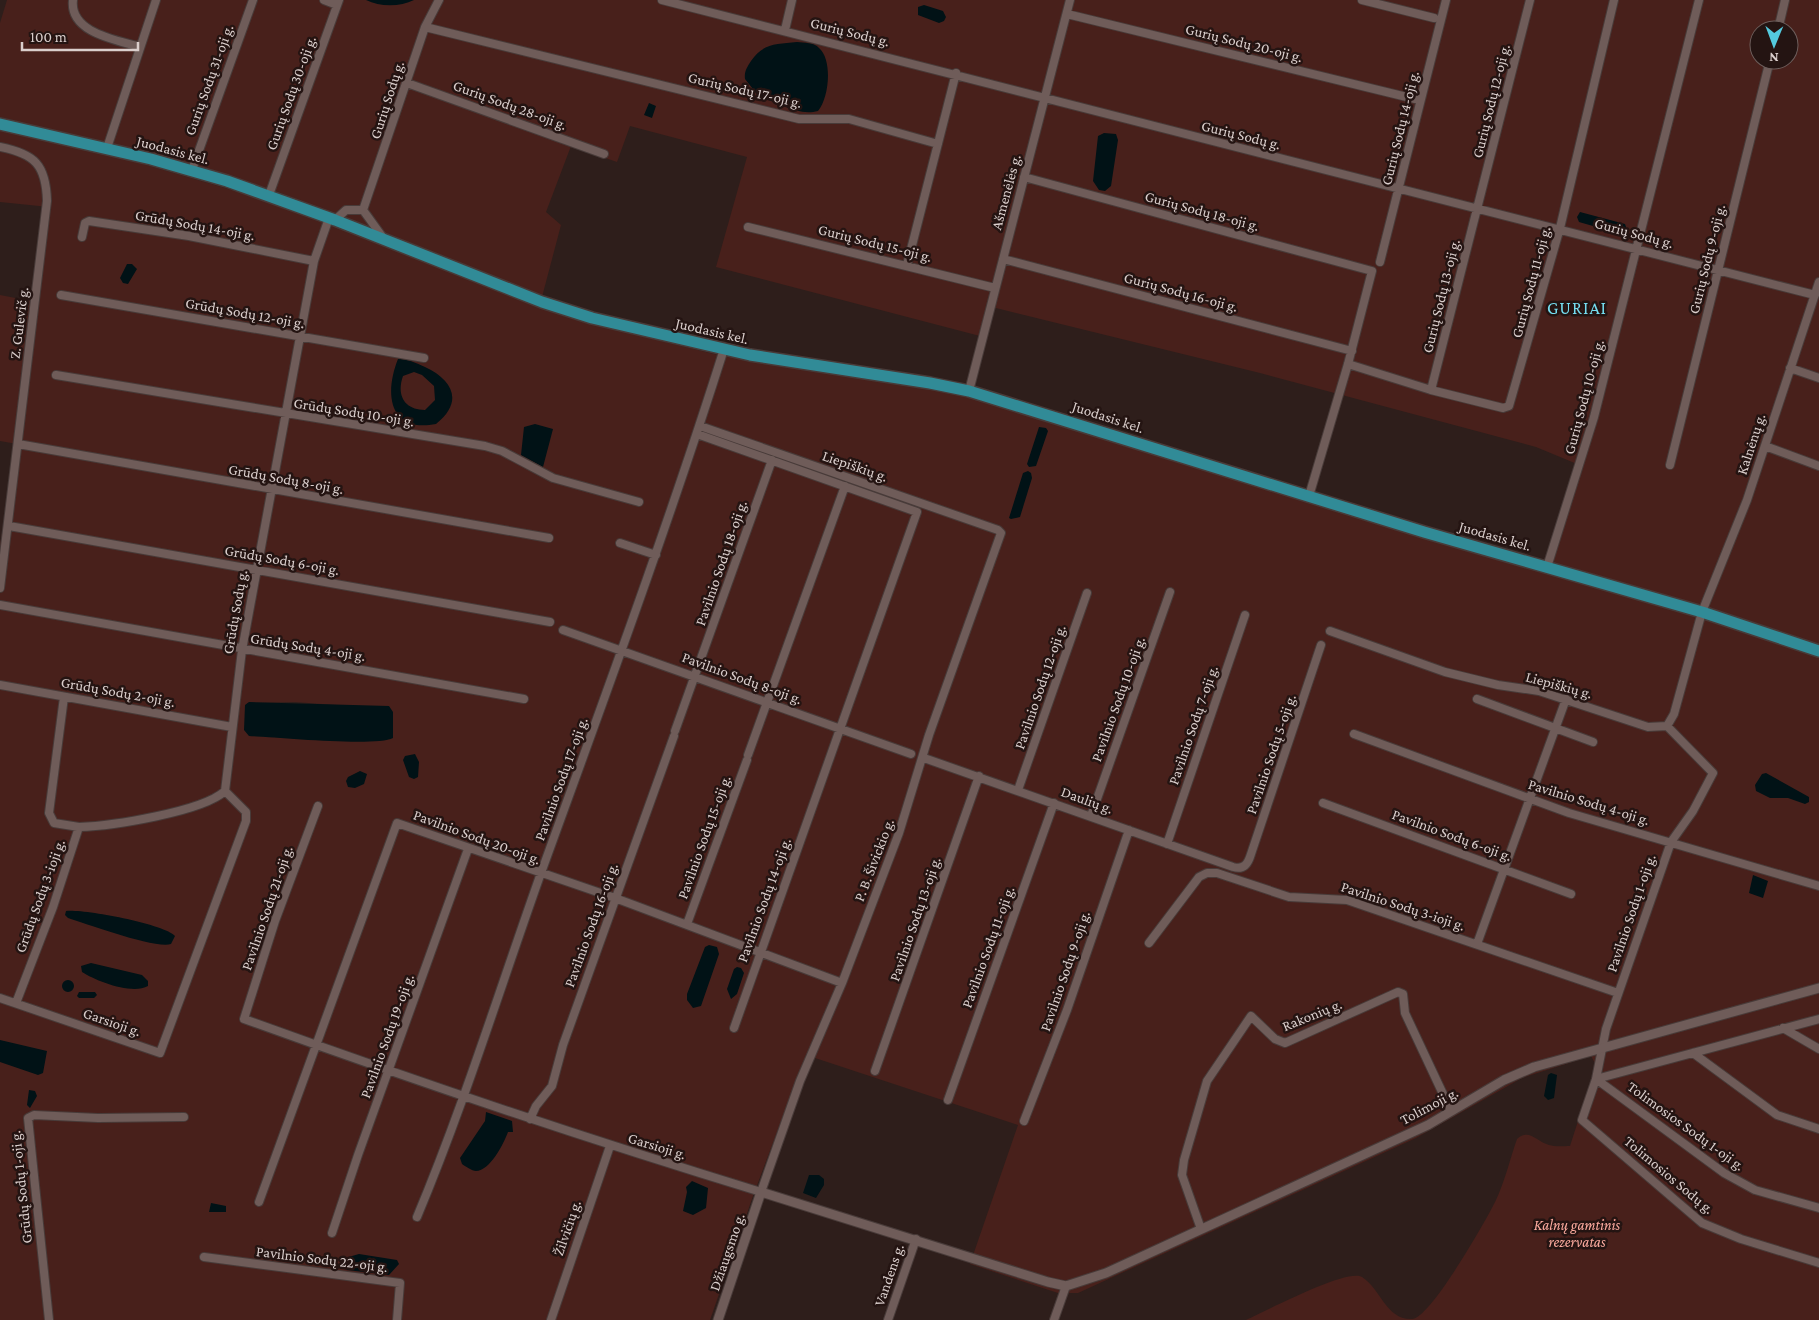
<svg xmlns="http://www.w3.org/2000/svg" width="1819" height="1320" font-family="'Crimson Pro',serif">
	<rect width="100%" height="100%" fill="#2e1e1b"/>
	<!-- green -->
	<path fill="#48201b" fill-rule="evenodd" d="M7,0H1819V646L1546,562L1577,464L1536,447L1260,373L988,306L980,336L716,267L747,157L630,126L617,162L571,146L546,212L561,225L542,297L276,191L216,171L0,117V23ZM1759,30H1789V60H1759Z
		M0,129L140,163L270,201L573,319L714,354L944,389L979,398L1679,610L1819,655V1320H1246C1264,1312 1347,1268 1362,1277C1381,1289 1386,1320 1412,1319C1430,1319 1487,1219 1496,1200C1505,1181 1510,1159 1517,1139C1529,1128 1537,1142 1549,1145C1555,1147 1564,1146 1570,1146L1596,1065L1591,1056L1522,1078L1416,1138L1078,1293H1058L970,1264L1018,1125L806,1055L753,1196L710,1320H0V545L17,444L0,441V295L36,302L49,207L0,202ZM295,702L349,706H389L387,740L357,741L249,736L247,703Z"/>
	<!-- water -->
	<path fill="#011216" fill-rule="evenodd" d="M366,0H414C400,7 380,7 366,0Z
		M924,5L943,11L946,17L944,21L939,23L918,15V7Z
		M797,42C804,43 814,42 819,48C833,60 829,98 818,111C797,117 779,101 760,98L745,79C744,72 747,67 751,61C763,43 777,44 797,42Z
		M649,103L656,106L652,118L644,115Z
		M1104,133L1116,134L1118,140L1111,186L1105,191L1099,190L1093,181L1098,136Z
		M1580,212L1625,224L1627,230L1621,234L1579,222L1577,217Z
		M127,264H132L137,269L128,284L123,283L120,278Z
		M398,359C408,359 416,363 425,367C453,380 464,402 436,424C389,433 384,394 398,359ZM414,372L422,375L434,386L435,400L425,410C405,410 396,396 403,376Z
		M535,424L553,429L543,467L521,455L524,427Z
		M1039,427L1046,428L1048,431L1036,466L1029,467L1027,464Z
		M1028,471L1031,473L1032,478L1020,517L1011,519L1009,518L1023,473Z
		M249,702L389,706L393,712V738C375,747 275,737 249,736L244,730L245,705Z
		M415,754L419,762L418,777L414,779L409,777L403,760L405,756Z
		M360,771L367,774L364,784L355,788L348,787L346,781L348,777Z
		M1766,773L1809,797V802L1805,804L1788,798H1770L1756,791L1755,785L1762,774Z
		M1753,875L1768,881L1763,898L1749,893Z
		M66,911C84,909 164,924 175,936L171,944C155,949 87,924 68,918L65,915Z
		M709,945L717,947L719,954L701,1006L693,1008L687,1000V994L705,947Z
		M91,963L142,975L148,981V986C132,995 96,981 82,972L81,966Z
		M737,967L741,968L744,973L737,994L731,999L727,989L734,969Z
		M62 986a6 6 0 1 1 12 0a6 6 0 1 1-12 0Z
		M79,992H95L97,995L94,998H79L77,996Z
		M0,1040L47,1051L43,1073L38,1075L0,1062Z
		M1551,1073L1557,1075L1554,1098L1548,1100L1544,1096L1548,1075Z
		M29,1090L35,1091L37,1096L30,1108L27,1105Z
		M486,1112L512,1121L513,1132H508C504,1143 490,1171 476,1171C472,1171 465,1166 462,1164L460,1158L485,1121Z
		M809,1175H819L824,1179V1185L816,1198L803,1193Z
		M692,1181L708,1188L706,1208L693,1215L683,1211L687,1192L686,1187Z
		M211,1203L226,1206V1212H209Z
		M359,1254L397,1260L399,1264L389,1275L347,1270L344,1265L345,1258Z"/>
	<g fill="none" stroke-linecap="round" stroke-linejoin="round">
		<defs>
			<path id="minor" d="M73,0C69,33 117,40 140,47
				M324,0L337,5
				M662,0L1815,295
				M1362,0L1434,18
				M1067,14L1415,99
				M425,27L799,119H849L938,144
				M785,30L792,0
				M1778,30L1785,0
				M407,83L604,154
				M0,147C35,154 46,165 47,201L0,588
				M107,148L156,0
				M192,170L253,0
				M1024,177L1372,271L1348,364L1309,496
				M269,195L339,0
				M363,210L425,27L439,0
				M335,220L346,210H363L384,239
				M748,227L995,288
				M82,237L85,223L89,221L189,236L314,261
				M1003,259L1352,351
				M1380,262L1446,0
				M907,265L956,73
				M61,295L424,358
				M1348,364L1431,390L1503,408L1509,406L1560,228L1614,0
				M1790,368L1819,378
				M56,375L485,446L502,451L553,478L639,502
				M1431,390L1530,0
				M969,391L1070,0
				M697,434L917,512L734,1028
				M18,444L549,538
				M1765,446L1819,466
				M1670,465L1770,60
				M9,526L550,622
				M620,543L656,555
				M1547,567L1594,417L1699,0
				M0,605L524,699
				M563,630L911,754
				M1330,631L1445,672L1498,685L1539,691L1648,727L1667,726L1674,714L1702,612L1747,500L1819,282
				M0,685L232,727
				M64,697L49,813L54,823L79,827
				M1477,699L1593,742
				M1667,726L1713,773L1693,811L1671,842L1606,1029L1596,1079L1582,1120L1702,1223L1741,1239L1819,1263
				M675,731L772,460
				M1354,734L1569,813L1819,886
				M748,755L845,486
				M924,758L1233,867C1244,870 1248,864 1251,854L1321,645
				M1018,790L1087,593
				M1323,803L1571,894
				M318,806L275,921L244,1019C415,1081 587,1139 761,1192L800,1081L842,983L899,833L929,735L1001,533L998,530L700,426
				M1091,816L1170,592
				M1167,844L1245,615
				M687,924L747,760
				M1149,943L1199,877L1207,873H1217L1289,897L1347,900L1618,993
				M1477,944L1566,699
				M0,998L160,1053L246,821V812L225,791L242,650L314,261L329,218
				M16,1003L53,907L79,827C111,826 202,812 225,791
				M1783,1028L1819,1049
				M1693,1053L1777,1115L1819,1129
				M875,1071L979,776
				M1596,1079L1724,1173L1755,1190L1819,1208
				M1596,1079L1819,1019
				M948,1100L1054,803
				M530,1119L536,1106L552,1086L563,1045L674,736
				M1024,1121L1067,1010L1129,830
				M259,1202L397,823L615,898L842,983
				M417,1217C464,1105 500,988 541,873C604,699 668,526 724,349
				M1201,1229L1182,1175L1184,1160L1207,1081L1251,1016L1275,1039L1285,1043L1398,992L1403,994L1405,1013L1451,1111
				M332,1233L358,1155L468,849
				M204,1257L400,1283L397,1320
				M49,1320L28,1118L34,1115L98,1118L184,1117
				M551,1320L610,1146
				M888,1320L916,1239
				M1054,1320L1066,1286"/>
			<path id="tertiary" d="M718,1320L761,1192L1048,1282L1066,1286L1106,1273L1428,1125L1504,1080L1534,1067L1819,988"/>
			<path id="primary" d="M0,124L151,159L227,181L335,220L542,302L592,318L750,355L930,383L969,391L1424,532L1702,612L1819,651"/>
		</defs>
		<!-- minor casing -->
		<use href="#minor" stroke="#483b39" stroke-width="10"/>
		<!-- tertiary casing -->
		<use href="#tertiary" stroke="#483b39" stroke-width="11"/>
		<!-- primary casing -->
		<use href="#primary" stroke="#483b39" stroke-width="14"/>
		<!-- minor -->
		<use href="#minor" stroke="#6f5c59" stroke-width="8"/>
		<!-- tertiary -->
		<use href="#tertiary" stroke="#6f5c59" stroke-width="9"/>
		<!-- primary -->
		<use href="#primary" stroke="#318b97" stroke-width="11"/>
	</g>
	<g text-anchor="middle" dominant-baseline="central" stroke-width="5" stroke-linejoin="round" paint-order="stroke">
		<!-- street labels -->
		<g font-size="15" fill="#dacecc" stroke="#241412">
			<text transform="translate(850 32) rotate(14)">Gurių Sodų g.</text>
			<text transform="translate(1244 43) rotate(14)">Gurių Sodų 20-oji g.</text>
			<text transform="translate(209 80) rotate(-70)">Gurių Sodų 31-oji g.</text>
			<text transform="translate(745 90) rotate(13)">Gurių Sodų 17-oji g.</text>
			<text transform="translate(291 93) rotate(-70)">Gurių Sodų 30-oji g.</text>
			<text transform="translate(387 100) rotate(-72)">Gurių Sodų g.</text>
			<text transform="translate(1491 101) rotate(-76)">Gurių Sodų 12-oji g.</text>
			<text transform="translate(510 105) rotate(20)">Gurių Sodų 28-oji g.</text>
			<text transform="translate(1400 128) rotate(-76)">Gurių Sodų 14-oji g.</text>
			<text transform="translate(1241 135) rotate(14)">Gurių Sodų g.</text>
			<text transform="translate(173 150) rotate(15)">Juodasis kel.</text>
			<text transform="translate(1006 192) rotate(-75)">Ašmenėlės g.</text>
			<text transform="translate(1202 211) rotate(15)">Gurių Sodų 18-oji g.</text>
			<text transform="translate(195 225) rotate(10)">Grūdų Sodų 14-oji g.</text>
			<text transform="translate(1634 233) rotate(15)">Gurių Sodų g.</text>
			<text transform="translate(875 243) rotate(14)">Gurių Sodų 15-oji g.</text>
			<text transform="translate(1707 259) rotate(-76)">Gurių Sodų 9-oji g.</text>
			<text transform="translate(1531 282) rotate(-75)">Gurių Sodų 11-oji g.</text>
			<text transform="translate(1181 292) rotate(15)">Gurių Sodų 16-oji g.</text>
			<text transform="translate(1441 296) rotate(-76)">Gurių Sodų 13-oji g.</text>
			<text transform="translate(245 313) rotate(10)">Grūdų Sodų 12-oji g.</text>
			<text transform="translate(19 323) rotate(-83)">Z. Gulevič g.</text>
			<text transform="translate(712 331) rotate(13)">Juodasis kel.</text>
			<text transform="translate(1584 397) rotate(-75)">Gurių Sodų 10-oji g.</text>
			<text transform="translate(354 412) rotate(9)">Grūdų Sodų 10-oji g.</text>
			<text transform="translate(1108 417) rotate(18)">Juodasis kel.</text>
			<text transform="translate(1751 444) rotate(-72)">Kalnėnų g.</text>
			<text transform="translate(855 466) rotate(19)">Liepiškių g.</text>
			<text transform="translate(286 479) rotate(10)">Grūdų Sodų 8-oji g.</text>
			<text transform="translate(1495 536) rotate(16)">Juodasis kel.</text>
			<text transform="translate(282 560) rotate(10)">Grūdų Sodų 6-oji g.</text>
			<text transform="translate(721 563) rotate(-71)">Pavilnio Sodų 18-oji g.</text>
			<text transform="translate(235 612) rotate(-80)">Grūdų Sodų g.</text>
			<text transform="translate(308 647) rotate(9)">Grūdų Sodų 4-oji g.</text>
			<text transform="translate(742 678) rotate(20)">Pavilnio Sodų 8-oji g.</text>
			<text transform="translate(1559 685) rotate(15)">Liepiškių g.</text>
			<text transform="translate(1040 687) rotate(-71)">Pavilnio Sodų 12-oji g.</text>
			<text transform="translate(118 692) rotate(10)">Grūdų Sodų 2-oji g.</text>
			<text transform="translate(1118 699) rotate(-70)">Pavilnio Sodų 10-oji g.</text>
			<text transform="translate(1193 725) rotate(-71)">Pavilnio Sodų 7-oji g.</text>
			<text transform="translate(1271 754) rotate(-71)">Pavilnio Sodų 5-oji g.</text>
			<text transform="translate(561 779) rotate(-70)">Pavilnio Sodų 17-oji g.</text>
			<text transform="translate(1087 800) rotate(20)">Daulių g.</text>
			<text transform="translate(1589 802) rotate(17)">Pavilnio Sodų 4-oji g.</text>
			<text transform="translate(1452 835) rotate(20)">Pavilnio Sodų 6-oji g.</text>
			<text transform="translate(477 837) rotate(20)">Pavilnio Sodų 20-oji g.</text>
			<text transform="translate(704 837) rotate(-70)">Pavilnio Sodų 15-oji g.</text>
			<text transform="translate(874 860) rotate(-69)">P. B. Šivickio g.</text>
			<text transform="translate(40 896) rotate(-70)">Grūdų Sodų 3-ioji g.</text>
			<text transform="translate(764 900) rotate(-70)">Pavilnio Sodų 14-oji g.</text>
			<text transform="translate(1403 906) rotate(18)">Pavilnio Sodų 3-ioji g.</text>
			<text transform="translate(267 908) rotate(-71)">Pavilnio Sodų 21-oji g.</text>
			<text transform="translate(1631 913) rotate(-71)">Pavilnio Sodų 1-oji g.</text>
			<text transform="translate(915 919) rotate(-71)">Pavilnio Sodų 13-oji g.</text>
			<text transform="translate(591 925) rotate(-70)">Pavilnio Sodų 16-oji g.</text>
			<text transform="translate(988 947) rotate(-70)">Pavilnio Sodų 11-oji g.</text>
			<text transform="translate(1065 971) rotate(-71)">Pavilnio Sodų 9-oji g.</text>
			<text transform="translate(1312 1015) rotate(-22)">Rakonių g.</text>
			<text transform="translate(112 1022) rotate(19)">Garsioji g.</text>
			<text transform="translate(387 1036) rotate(-70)">Pavilnio Sodų 19-oji g.</text>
			<text transform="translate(1429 1106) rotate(-28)">Tolimoji g.</text>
			<text transform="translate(1686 1126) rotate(36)">Tolimosios Sodų 1-oji g.</text>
			<text transform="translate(657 1146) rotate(17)">Garsioji g.</text>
			<text transform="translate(1669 1175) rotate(40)">Tolimosios Sodų g.</text>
			<text transform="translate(21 1187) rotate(-96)">Grūdų Sodų 1-oji g.</text>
			<text transform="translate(567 1228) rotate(-71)">Žilvičių g.</text>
			<text transform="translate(727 1252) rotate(-71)">Džiaugsmo g.</text>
			<text transform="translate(322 1259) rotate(7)">Pavilnio Sodų 22-oji g.</text>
			<text transform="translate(889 1275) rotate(-71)">Vandens g.</text>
		</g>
		<!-- park labels -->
		<g font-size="15" font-style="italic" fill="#fdab9f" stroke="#241412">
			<text x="1577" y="1225">Kalnų gamtinis<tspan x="1577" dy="17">rezervatas</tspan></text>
		</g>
		<!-- quarter labels -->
		<g font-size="18" letter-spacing="1" fill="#75ddf0" stroke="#241412">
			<text x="1577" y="308">GURIAI</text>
		</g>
	</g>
	<!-- north arrow -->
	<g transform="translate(1774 45) rotate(181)"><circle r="24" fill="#241412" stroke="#6d5e5c"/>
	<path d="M0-4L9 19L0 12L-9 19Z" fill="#54cade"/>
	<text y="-8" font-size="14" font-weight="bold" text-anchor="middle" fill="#dacecc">N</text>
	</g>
	<!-- scale -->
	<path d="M22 42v8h116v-8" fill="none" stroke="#dacecc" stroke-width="2.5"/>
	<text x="30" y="42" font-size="15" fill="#dacecc" stroke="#241412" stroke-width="4" paint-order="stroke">100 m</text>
</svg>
